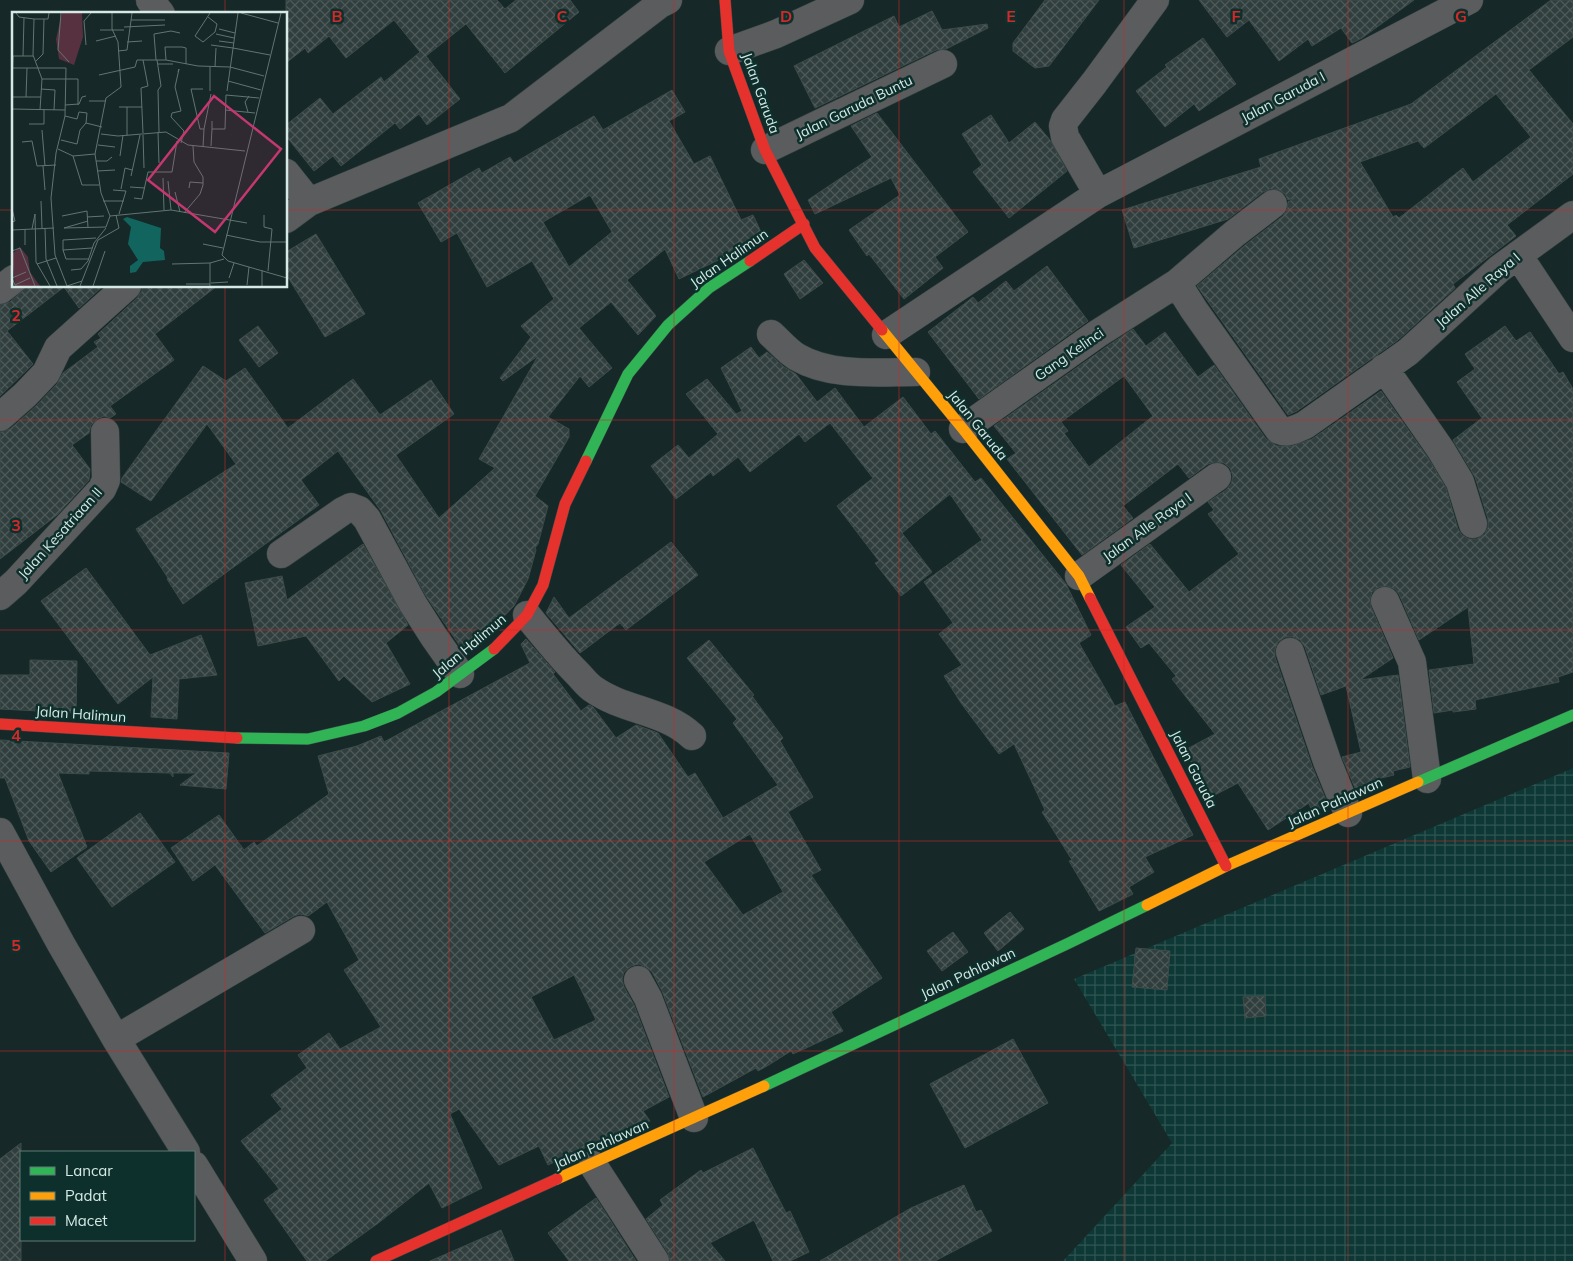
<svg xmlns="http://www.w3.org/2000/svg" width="1573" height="1261" font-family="Mulish,sans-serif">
	<defs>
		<pattern id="industrial-grid" width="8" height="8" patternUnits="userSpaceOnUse" patternTransform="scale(1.25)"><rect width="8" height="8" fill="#0d3835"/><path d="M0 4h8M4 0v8" fill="none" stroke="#305552"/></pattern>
		<pattern id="building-cross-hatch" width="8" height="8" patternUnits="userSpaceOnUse" patternTransform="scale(1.25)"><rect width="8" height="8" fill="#303e3d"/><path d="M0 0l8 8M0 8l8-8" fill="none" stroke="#4d5a59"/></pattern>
	</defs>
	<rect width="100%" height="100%" fill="#162827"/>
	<!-- industrial -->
	<path fill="url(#industrial-grid)" d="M1573,768V1261H1063L1172,1143L1074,979Z"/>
	<!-- building -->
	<path fill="url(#building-cross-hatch)" stroke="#3d4c4b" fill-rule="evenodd" d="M286,0H497L505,9L516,0H570L579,12L505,73L466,24L426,56L460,99L427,125L419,114L400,129L395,123L341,166L333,156L314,171L286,136V125L320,98L333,114L381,77L384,82L420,52L394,20L346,58L329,36L308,53L305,48L286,63Z
		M1045,0H1099L1049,66L1035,68L1013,51V43Z
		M1199,0H1414L1362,38L1352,43L1341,28L1312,46L1308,39L1279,61L1249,20L1227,37Z
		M1551,0H1573V37L1529,70L1573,124V174L1507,225L1516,236L1453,284L1455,288L1398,340L1297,411L1288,415L1197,286L1244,246L1283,216L1287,210L1288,202L1295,198L1288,200L1285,194L1279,190L1270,189L1263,192L1228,219L1134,248L1122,210L1261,167L1259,159L1411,104ZM1496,94L1531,137L1473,182L1463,168L1399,218L1396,215L1393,217L1360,162L1418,141L1424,148Z
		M932,11L942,30L987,24L988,28L946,49L936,50L815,108L794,66L894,16L899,27Z
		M1203,38L1236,84L1199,111L1194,104L1165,127L1136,91L1167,67L1165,65Z
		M672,90L685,112L669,121L694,164L710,156L741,220L753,215L762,234L731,254L679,279L665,249L627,280L656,316L638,335L611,302L579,328L612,368L589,387L580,376L548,417L569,429V437L535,496L548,506L538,544L535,548L536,550L528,579L514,606L485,636L464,652L426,596L381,511L338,451L301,480L319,505L183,604L167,579L168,578L136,529L236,464L207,424L151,501L121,482L122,478L203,366L226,381L245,368L288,428L353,379L380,415L431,380L454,414L396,455L439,518L495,468L479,459L538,356L503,381L500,378L531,337L521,326L554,299L532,261L487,287L457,233L441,242L418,203L479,168L482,173L510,157L514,163L594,116L603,130ZM590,195L612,232L569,267L543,222Z
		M877,113L968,232L935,257L943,268L904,299L869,254L867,256L849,230L900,195L891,178L815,214L808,200L872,157L851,126Z
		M991,115L1009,143L1035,122L1050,140L1067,171L1009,218L973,172L982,165L962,134Z
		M316,234L365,314L325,337L286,274V252Z
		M804,260L823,283L800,299L784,274Z
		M1047,266L1088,321L979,399L928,332L973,297L978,303L1006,281L1014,291Z
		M28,286H103L79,308L64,287L7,331L33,364L0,396V305L10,302Z
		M142,286H217L155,334L174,360L110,406L116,414L110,418L104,416L97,419L91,425L89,433L72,445L90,469L89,480L57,515L0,559V432L10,429L36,406L57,384L63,373L98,347L94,342L101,338L98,334L137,298L142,291Z
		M258,326L278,353L259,367L239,340Z
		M1505,326L1516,341L1530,332L1559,374L1563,372L1573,389V672L1558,677L1559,682L1475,700L1476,709L1453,712V710L1434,713L1429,670L1474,664L1468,607L1419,640L1399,594L1395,589L1387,586L1379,587L1372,592L1370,599L1371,607L1393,658L1360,680L1398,675L1410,767L1393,771L1394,775L1369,781V784L1355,788L1342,757L1361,752L1346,686L1321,695L1305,647L1300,640L1293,637H1285L1278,642L1275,649V657L1312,766L1328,805L1312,812L1309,803L1268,830L1238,783L1209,798L1185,750L1215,734L1172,679L1176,676L1149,643L1141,648L1126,627L1155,607L1121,565L1150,544L1189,592L1239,554L1208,514L1214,510L1208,502L1226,490L1231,484L1233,476L1230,468L1224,463L1215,462L1208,464L1189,478L1178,464L1123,506L1133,518L1082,555L1007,459L1016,453L994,426L1106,347L1133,329L1146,346L1165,332L1198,377L1214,365L1266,439L1277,446H1292L1312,439L1381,391L1428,458L1446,488L1458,529L1462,535L1469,539H1477L1485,534L1488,527V519L1475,477L1453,440L1482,418L1457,382L1475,369L1465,354ZM1124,376L1153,416L1089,467L1064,433L1068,431L1061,422Z
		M751,347L759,358L767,352L784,367L796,374L817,402L835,388L864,427L903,397L931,434L935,431L975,482L981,478L1066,584L1091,635L1079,643L1115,706L1125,702L1193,835L1145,857L1154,872L1129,887L1133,894L1099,911L1069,861L1072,860L1042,812L1045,810L1014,744L999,754L961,703L944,676L962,665L939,634L953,623L924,582L982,540L950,494L902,533L932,572L901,596L875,563L879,561L837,506L873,478L830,423L805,442L799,434L750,472L738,457L713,476L711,472L676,499L651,466L678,445L689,458L718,434L686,394L707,379L736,414L742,411L721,368Z
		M671,542L698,575L626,630L620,623L580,653L546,613L554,597L569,618Z
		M363,544L408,625L386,643L410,684L372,702L344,676L339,681L306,636L258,646L245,583L282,576L287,600Z
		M86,568L150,655L201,635L217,675L179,679L177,719L151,717L153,677L118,704L41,601Z
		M526,639L555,672L553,674L581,711L589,705L593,707L616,738L636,725L658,733L688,777L695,773L723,818L778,785L733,723L737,719L687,658L709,640L754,695L752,696L783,738L780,741L813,797L788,812L821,870L811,875L882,978L831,1012L843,1031L793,1054L791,1051L767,1066L758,1071L756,1068L703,1097L662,991L652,972L646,967L639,964L631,966L624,972L622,979L624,987L634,1005L669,1097L643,1111L650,1121L620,1134L619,1132L548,1165L539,1146L499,1165L459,1109L450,1114L482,1188L442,1208L429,1183L377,1224L325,1261H307L264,1200L279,1189L241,1141L282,1109L271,1095L307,1068L298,1055L329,1033L340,1049L381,1027L344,970L359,960L327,902L308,916L300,914L294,916L265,933L215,865L193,881L171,848L219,815L244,850L254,842L257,846L329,794L318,756L357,746L381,736L384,742L530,663L521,644ZM750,834L783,892L743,915L704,862ZM574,975L596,1020L554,1040L531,997Z
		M30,660L77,661L76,713L0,709V675H30Z
		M0,740L229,753L226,789L180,785L196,773H173V777L170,773L89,771V774L58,773L87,847L51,872L29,841L5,778H0Z
		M140,813L175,862L112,907L77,858Z
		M1010,912L1024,929L998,951L984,933Z
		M953,932L968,952L942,971L927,951Z
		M1136,948L1170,951L1167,990L1132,987Z
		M1265,996L1266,1016L1245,1018L1243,997Z
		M1013,1039L1048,1103L965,1148L930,1084Z
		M21,1143V1261H0V1159Z
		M753,1148L786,1213L790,1211L809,1252L790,1261H773L754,1220L710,1243L725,1261H670L668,1253L646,1219L663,1205L660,1200L701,1170L703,1173Z
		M964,1185L976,1212L981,1210L992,1231L935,1261H820L911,1208Z
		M596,1198L636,1261H569L548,1233Z
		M501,1230L514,1261H430Z"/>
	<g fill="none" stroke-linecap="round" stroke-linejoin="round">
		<defs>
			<path id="street" d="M150,0L161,14
				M1155,0L1094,83L1065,120L1063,126L1065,137L1098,194L1469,0
				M729,51L776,34L850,0
				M765,150L943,64
				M286,173L309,202L511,118L660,4L668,0
				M1273,204L1234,234L1177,283L1194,310L1279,430C1288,434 1296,429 1305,425L1408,352L1499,269L1573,215
				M286,219L309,202
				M1518,255L1573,338
				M0,290L14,279
				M771,334C779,341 788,352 797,357C831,377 878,372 916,372
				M886,335L1098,194
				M1384,368L1441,450L1460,482L1473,524
				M0,417L25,395L46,373L58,348L127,286
				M963,429L1097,334L1177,283
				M281,554L343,511L351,507L359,510L367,519L413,604L434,637L460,674
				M1079,576L1217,477
				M0,596L16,582L102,489L106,480L105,432
				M1385,601L1412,662L1427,779
				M527,615C543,635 559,655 577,673C582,678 587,685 593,689C624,711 664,710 692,736
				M1290,652L1327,761L1348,813
				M0,832L61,944L116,1039L186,1152
				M638,980L648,998L694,1118
				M116,1039L301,930
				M194,1165L253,1261
				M593,1165L655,1261"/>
			<path id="fast" d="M586,461L628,374L668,325L709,288L750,261
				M237,738L308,739L364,726L398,713L436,692L494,649
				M1418,782L1573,715
				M764,1086L1069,943L1147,905"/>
			<path id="slow" d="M882,330L963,429L1079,576L1090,598
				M1147,905L1226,866L1418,782
				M557,1179L764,1086"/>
			<path id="jam" d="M725,0L729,51L765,150L815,248L882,330
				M750,261L804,224
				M1090,598L1226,866
				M494,649L527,615L543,585L565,504L586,461
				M0,724L237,738
				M376,1261L557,1179"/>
		</defs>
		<!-- street casing -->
		<use href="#street" stroke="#364544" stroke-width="29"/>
		<!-- fast casing -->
		<use href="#fast" stroke="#364544" stroke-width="12"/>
		<!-- slow casing -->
		<use href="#slow" stroke="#364544" stroke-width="12"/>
		<!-- jam casing -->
		<use href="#jam" stroke="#364544" stroke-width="12"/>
		<!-- street -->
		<use href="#street" stroke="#5a5c5d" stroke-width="28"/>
		<!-- fast -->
		<use href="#fast" stroke="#30b455" stroke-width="11"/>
		<!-- slow -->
		<use href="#slow" stroke="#ff9f0a" stroke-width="11"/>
		<!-- jam -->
		<use href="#jam" stroke="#e5322d" stroke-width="11"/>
	</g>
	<!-- grid -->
	<path fill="none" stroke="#d62828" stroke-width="1" stroke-opacity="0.55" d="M225,0V14M449,0V1261M674,0V1261M899,0V1261M1124,0V1261M1348,0V1261M0,210H14M286,210H1573M225,286V1261M0,420H1573M0,630H1573M0,841H1573M0,1051H1573"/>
	<g text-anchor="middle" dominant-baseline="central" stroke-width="5" stroke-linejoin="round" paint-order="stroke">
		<!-- street labels -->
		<g font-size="14" fill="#d6e9e6" stroke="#0e302d">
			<text transform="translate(761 93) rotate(70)">Jalan Garuda</text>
			<text transform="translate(1283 97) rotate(-28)">Jalan Garuda I</text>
			<text transform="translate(854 107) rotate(-26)">Jalan Garuda Buntu</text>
			<text transform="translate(729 258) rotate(-35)">Jalan Halimun</text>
			<text transform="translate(1478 290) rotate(-41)">Jalan Alle Raya I</text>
			<text transform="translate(1069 354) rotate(-35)">Gang Kelinci</text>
			<text transform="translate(978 425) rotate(51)">Jalan Garuda</text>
			<text transform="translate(1147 527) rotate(-36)">Jalan Alle Raya I</text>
			<text transform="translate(60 533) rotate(-48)">Jalan Kesatriaan II</text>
			<text transform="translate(469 646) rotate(-40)">Jalan Halimun</text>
			<text transform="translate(81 714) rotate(4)">Jalan Halimun</text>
			<text transform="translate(1194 769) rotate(63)">Jalan Garuda</text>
			<text transform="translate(1335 802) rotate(-24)">Jalan Pahlawan</text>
			<text transform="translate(968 973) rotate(-25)">Jalan Pahlawan</text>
			<text transform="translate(601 1144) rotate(-24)">Jalan Pahlawan</text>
		</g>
	</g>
	<!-- overview -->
	<g transform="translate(12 12)">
		<rect width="275" height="275" fill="#162827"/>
		<path d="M50,1H70L71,25L62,53L47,47L44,27ZM8,235L16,245L18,260L28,274H3L0,242Z" fill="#583140"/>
		<path d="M115,205L149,216L148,236L152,239L153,248L131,250L124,260L118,261V254L126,248L116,232L119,215L111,207Z" fill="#12655f"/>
		<path fill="none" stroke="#637573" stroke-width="1" d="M4,1L7,5L22,7H36L37,1M49,1L46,38L57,50M229,1L266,11M269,1L210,243L216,249L275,266M196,5L205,12L203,20L191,30L183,24L198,1M22,7L21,43L30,67L28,98M119,8H153M112,15L153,13M207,17L223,21M88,18H112M204,22L222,26M84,29L104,24M207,29L222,31M115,30L130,29M74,33L72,9L79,1M199,33L221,36M221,36L258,43M106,39L115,38L120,1M1,44H21M11,44L12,6M144,48L142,22L159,19L168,21M145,48L149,74L146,78L147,120M154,48L153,35H170L174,36V52M24,49L31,42L32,7M146,52H161M198,55V79M203,55L204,36M0,56H54L53,104L44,141L39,186L43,243L55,274M166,60L167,57L163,75L169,99L160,101L159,105L172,119L169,131M87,63L123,55L125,48H154L186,54L218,55L252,64M30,67H66V93M216,69L249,78M0,75L1,44M29,77L43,78L42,98M191,77H179L188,117H192L199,82M215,79L226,1M0,85H29M14,85L15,56M77,89H94M53,93L67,92L70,85L74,84M107,95H130M115,95V123M0,97L53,98M213,98L243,101M236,100L233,90L237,84M53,104L65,107L67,100L75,101L74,111M200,109V117H213L214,83L247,86M17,112H32V97M30,118L33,154M146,120L147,151M131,121L129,76L136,74L131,48M89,122L106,124L154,120L176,133L233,139M131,123L132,156M49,128L65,132L68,118L74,111L90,115M10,130L20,129L25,154L44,153M86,133L103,135M199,134L200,117M191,135L192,117M46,137L61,144L83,142M61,144L70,173H87M108,144L111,123M84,149H95L100,145M31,154L33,178M85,159L103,158M119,164L128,123M151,166L152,198M156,169L159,198M118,175L133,176M177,176L178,170L191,171M109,177L113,156L120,158M101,178L114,179L107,202M163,180L168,200M122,186L130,187L136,160H160L165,129M29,189L30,216M91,189H112M0,197L3,209L0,210M172,201L188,182L191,173V165L182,150L181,134M252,203V215L260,217L256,259M50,204L75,199L76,216M98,204L89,181L83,142L94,86L109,75L106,30L100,17V1M98,204L159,198L235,211M75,205L92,204M76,209L52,216L94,215L98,204M33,216L34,247L45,274M13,217V233M20,217L23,202L24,250L38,274M0,218L42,216M214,223L248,230H275M191,232L211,236M51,238V228L84,226M0,239L8,236L23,274M77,247H54L51,238L80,236M25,252L44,246M160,252L198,251L212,247M59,258L69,257L76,249L82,231L94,216M250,258V274M0,266L3,273L18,266M0,266L14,260M217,266L222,251M199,271L216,270M174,272H198M235,273L237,255M55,274L70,269M68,274L86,228L107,216L104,203M81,274L93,239M198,274V251"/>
		<path fill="#c53770" fill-opacity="0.15" stroke="#c53770" stroke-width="2.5" d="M202,84L269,137L203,220L136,168Z"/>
		<rect width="275" height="275" fill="none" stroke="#d6e9e6" stroke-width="2.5"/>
	</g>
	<g font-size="16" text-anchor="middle" font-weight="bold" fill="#d62828" stroke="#0e302d" stroke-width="5" stroke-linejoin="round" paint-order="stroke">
		<text x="337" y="22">B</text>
		<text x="562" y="22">C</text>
		<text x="786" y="22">D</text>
		<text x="1011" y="22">E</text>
		<text x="1236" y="22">F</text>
		<text x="1461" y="22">G</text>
		<text x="16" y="321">2</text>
		<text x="16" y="531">3</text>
		<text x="16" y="741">4</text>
		<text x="16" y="951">5</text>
	</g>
	<!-- legend -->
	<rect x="20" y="1151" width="175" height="90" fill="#0e302d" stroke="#5e7a77"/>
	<rect x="30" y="1167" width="25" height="8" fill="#30b455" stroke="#5e7a77"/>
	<text x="65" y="1176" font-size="15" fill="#d6e9e6">Lancar</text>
	<rect x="30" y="1192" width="25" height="8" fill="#ff9f0a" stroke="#5e7a77"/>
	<text x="65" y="1201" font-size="15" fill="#d6e9e6">Padat</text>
	<rect x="30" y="1217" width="25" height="8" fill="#e5322d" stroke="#5e7a77"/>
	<text x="65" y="1226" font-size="15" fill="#d6e9e6">Macet</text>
</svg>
